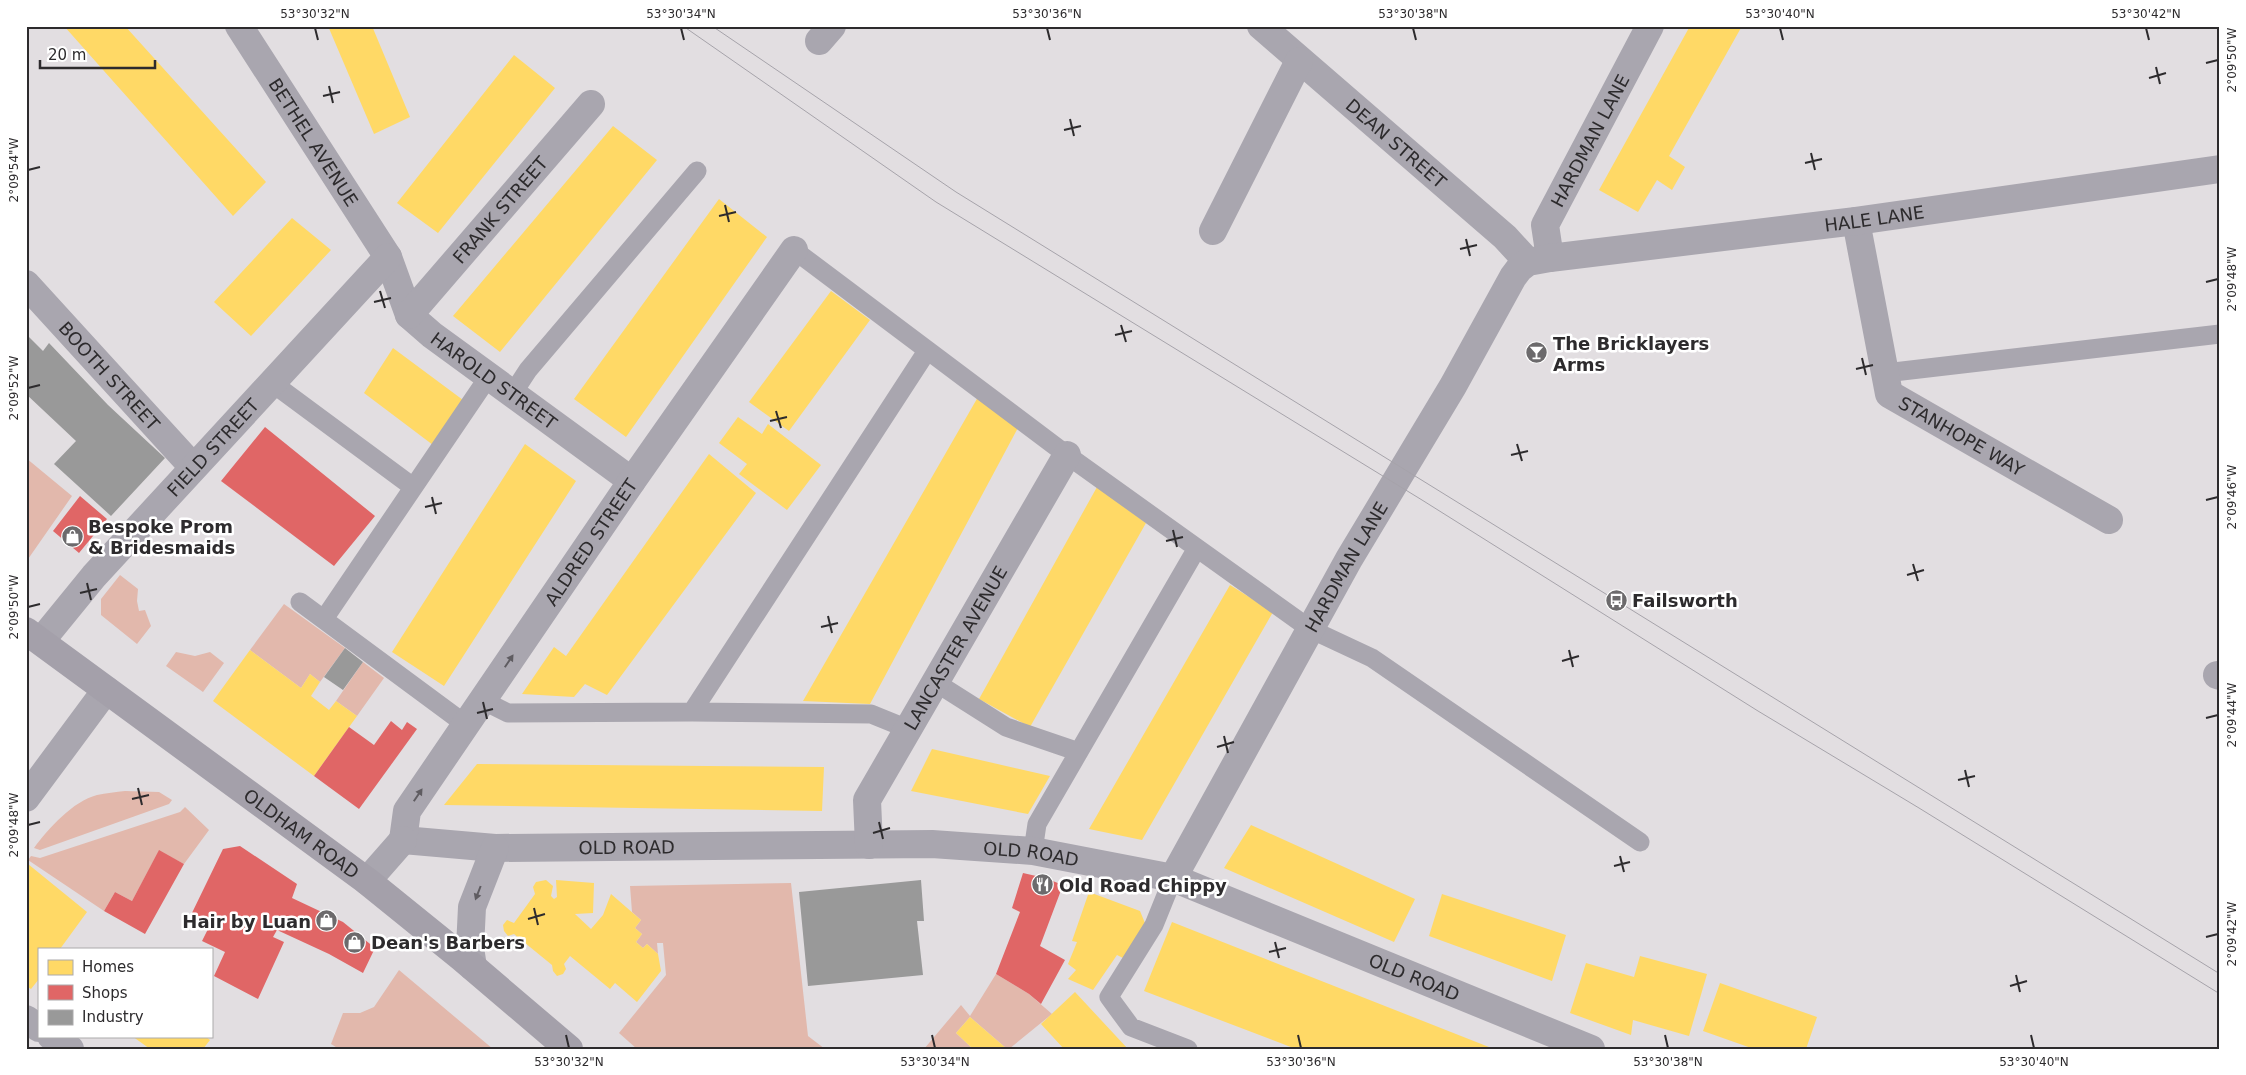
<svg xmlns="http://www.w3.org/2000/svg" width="2246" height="1075" font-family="'DejaVu Sans',sans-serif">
	<rect width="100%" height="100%" fill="#e2dee1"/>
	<!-- green -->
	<path fill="#e2b8ac" d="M26,458L72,496L26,562Z
		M120,575L138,589L137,601L139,611L145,610L151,626L137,644L101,615V599Z
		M284,604L345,648L320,682L310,674L301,688L250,650Z
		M176,652L195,656L210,652L224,663L203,692L166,666Z
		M363,662L384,678L357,716L336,701Z
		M125,791L159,792L172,800L169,804L40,850L34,848C48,829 73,801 97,795C106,793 116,792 125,791Z
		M185,807L209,830L184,864L159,851L132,901L115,892L104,911L28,860L31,856L40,858L180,812Z
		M791,883L808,1036L825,1049H637L619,1033L666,975L663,943H657L658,954L647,944L643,948L636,942L642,934L635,928L641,920L632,912L630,886Z
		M399,970L493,1049H339L331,1044L343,1013H360L374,1007Z
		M996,974L1029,994L1052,1014L1009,1049H1007L970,1017L956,1033L973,1049H924L961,1005L970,1016Z"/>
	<!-- homes -->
	<path fill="#ffd966" d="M64,26H125L266,182L233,216Z
		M328,26H372L410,117L374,134Z
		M1690,26H1742L1669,156L1685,167L1672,190L1657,180L1638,212L1599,190Z
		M514,55L555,88L438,233L397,203Z
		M613,126L657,160L500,352L453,316Z
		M719,199L767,237L626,437L574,399Z
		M292,218L331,250L251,336L214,302Z
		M831,291L870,320L789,431L749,402Z
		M393,348L463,400L433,445L364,393Z
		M978,397L1019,426L870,704L803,701Z
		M738,417L762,434L768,424L821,465L787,510L739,474L747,464L719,443Z
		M525,444L576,481L444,686L392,652Z
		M709,454L756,493L607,695L585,684L574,697L522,694L554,647L566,656Z
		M1097,487L1146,523L1030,727L979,699Z
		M1230,585L1273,612L1142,840L1089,829Z
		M250,650L301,688L310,674L320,682L311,696L329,710L336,701L357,716L314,776L213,701Z
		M932,749L1050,776L1028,814L911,791Z
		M477,764L824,767L822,811L444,805Z
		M1251,825L1415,899L1394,942L1224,868Z
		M28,864L87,912L60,949H39V979L31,989L26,986V866Z
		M546,880L553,886L551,896L554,899L557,897L556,880L594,883L593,913L575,914L591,929L603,915L611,894L641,920L635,928L642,934L636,942L643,948L647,944L658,954L661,971L637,1002L615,983L610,989L570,956L564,964L566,969L563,974L557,976L553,971L552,965L514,934L508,936L504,931L503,925L507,920L514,923L535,894L533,887L536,882Z
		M1089,892L1140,911L1147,928L1127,960L1117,955L1093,990L1068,979L1076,970L1068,964L1077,942L1072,941Z
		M1442,894L1566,935L1552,981L1429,936Z
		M1172,922L1494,1049H1296L1144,991Z
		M1640,956L1707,974L1689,1036L1633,1020L1631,1035L1570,1013L1586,963L1634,977Z
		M1720,983L1817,1017L1806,1049H1754L1703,1031Z
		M1075,992L1128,1049H1064L1041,1024Z
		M970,1017L1007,1049H973L956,1033Z
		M132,1036H205L210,1040L203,1049H150Z"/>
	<!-- shops -->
	<path fill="#e06666" d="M265,427L375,516L334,566L221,481Z
		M80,496L107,519L79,553L53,531Z
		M391,721L402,730L407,722L417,729L359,809L314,776L349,727L374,745Z
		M240,846L297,884L292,898L343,922L375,948L363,973L329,954L277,930L273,937L284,942L258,999L214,976L225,952L202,941L209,927L190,917L223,849Z
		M159,850L184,864L145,934L104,911L115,892L132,901Z
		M1023,873L1045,878L1063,885L1040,946L1065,960L1041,1004L1029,994L996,974L1020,912L1012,908Z"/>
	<!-- industry -->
	<path fill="#999" d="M26,334L43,351L49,343L108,405L165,458L111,516L54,464L76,441L26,394Z
		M345,648L363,662L343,690L324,677Z
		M921,880L924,921H917L923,975L808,986L799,892Z"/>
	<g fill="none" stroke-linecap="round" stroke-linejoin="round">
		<!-- service -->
		<path stroke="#a9a6af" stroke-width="19" d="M794,250L1067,455L1310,629L1372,658L1640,842
			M1885,373L2220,334
			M271,382L413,487
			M513,393L528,370L697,171
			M300,602L465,724
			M324,619L489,376
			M935,682L1006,727L1079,752
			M482,700L508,713L692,712L871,714L908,729
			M692,712L927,351
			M1033,851L1037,824L1197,548
			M1173,878L1154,925L1109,997L1131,1027L1188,1049"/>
		<!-- minor -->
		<g stroke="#a9a6af" stroke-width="28">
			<path id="s1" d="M239,26L388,257L409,315L432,335L632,481"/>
			<path id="s2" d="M1261,26L1505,237L1528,262"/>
			<path d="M819,41L832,26"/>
			<path id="s3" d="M1856,221L1889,394L2109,520"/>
			<path d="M1213,231L1299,61"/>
			<path id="s4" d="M1550,258L1545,225L1650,26"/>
			<path id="s5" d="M26,284L193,467"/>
			<path id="s6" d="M409,315L591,104"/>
			<path id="s7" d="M41,641L94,576L388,257"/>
			<path d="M2217,675L2220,676"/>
			<path id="s8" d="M403,840L495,848L932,844L1033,851L1173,878L1591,1049"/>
			<path id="s9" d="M403,840L407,811L632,481L794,250"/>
			<path id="s10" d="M869,845L867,800L1067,455"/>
			<path d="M367,881L403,840"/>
			<path d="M473,967L470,948L472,907L495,848"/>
			<path d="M26,1019L39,1028"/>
			<path d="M51,1036L70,1049"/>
		</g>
		<!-- tertiary -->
		<g stroke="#a9a6af" stroke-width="28">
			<path d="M26,798L106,690"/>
			<path id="s11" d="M1173,878L1349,559L1453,386L1513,277L1519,269L1528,262L1550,258L1856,221L2220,169"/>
		</g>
		<!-- trunk -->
		<path stroke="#a4a0aa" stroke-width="28" id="s12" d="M26,631L367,881L461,957L569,1049"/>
		<!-- tram -->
		<path stroke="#a6a3aa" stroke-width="1" d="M683,26L936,202L1422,500L1758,711L1919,808L2220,994
			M712,26L956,192L2220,974"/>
	</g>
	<!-- one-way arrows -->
	<defs><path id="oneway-solid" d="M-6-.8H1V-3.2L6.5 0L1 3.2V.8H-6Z" transform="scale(1.25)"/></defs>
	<g fill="#5f5c61">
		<use href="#oneway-solid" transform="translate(509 661) rotate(-56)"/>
		<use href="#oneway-solid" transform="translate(418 795) rotate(-56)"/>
		<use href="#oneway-solid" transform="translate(478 893) rotate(111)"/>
	</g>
	<!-- ticks -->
	<path fill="none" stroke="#2d2b2d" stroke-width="2" d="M315,28L318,40M681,28L684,40M1047,28L1050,40M1413,28L1416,40M1780,28L1783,40M2146,28L2149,40M2206,63L2218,60M2156,67L2160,84M2149,78L2166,73M329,86L333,103M323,96L340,92M1070,119L1074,136M1064,130L1081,126M1811,153L1815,170M1805,163L1822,159M28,170L40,167M725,205L729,222M719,216L736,212M1466,239L1470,256M1460,249L1477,245M2206,282L2218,279M380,291L385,308M374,302L391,298M1121,325L1126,342M1115,335L1132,331M1862,358L1866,375M1856,369L1873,365M28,388L40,385M776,411L781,428M770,421L787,417M1517,444L1522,461M1511,455L1528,451M432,497L436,514M2206,500L2218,497M425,507L442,503M1173,530L1177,547M1166,541L1183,537M1913,564L1918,581M1907,575L1924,570M87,583L91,600M80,593L97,589M28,607L40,604M828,616L832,633M821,627L838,623M1569,650L1573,667M1562,661L1579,656M483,702L487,719M477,713L493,709M2206,718L2218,715M1224,736L1228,753M1217,747L1234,742M1965,770L1969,787M1958,780L1975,776M138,788L142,805M132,799L149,795M879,822L883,839M28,825L40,822M873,833L890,828M1620,856L1624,872M1614,866L1630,862M534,908L538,925M528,919L545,914M2206,937L2218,934M1275,942L1279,958M1269,952L1286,948M2016,975L2020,992M2010,986L2027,981M566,1035L569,1048M932,1035L935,1048M1298,1035L1301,1048M1665,1035L1668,1048M2031,1035L2034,1048"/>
	<!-- icons -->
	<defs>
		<symbol id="bar-disc" viewBox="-11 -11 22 22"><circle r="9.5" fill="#6c6a6c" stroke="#fff"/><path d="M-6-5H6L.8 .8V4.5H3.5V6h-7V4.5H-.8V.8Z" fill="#fff"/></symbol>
		<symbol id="shop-disc" viewBox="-11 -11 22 22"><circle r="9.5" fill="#6c6a6c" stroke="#fff"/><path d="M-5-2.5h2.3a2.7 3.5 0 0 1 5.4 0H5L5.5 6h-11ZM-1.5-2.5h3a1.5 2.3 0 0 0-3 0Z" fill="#fff"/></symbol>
		<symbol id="bus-disc" viewBox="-11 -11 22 22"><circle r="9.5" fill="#6c6a6c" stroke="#fff"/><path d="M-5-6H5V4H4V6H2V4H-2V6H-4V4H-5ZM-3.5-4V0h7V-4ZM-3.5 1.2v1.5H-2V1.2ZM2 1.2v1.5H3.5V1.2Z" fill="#fff"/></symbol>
		<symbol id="restaurant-disc" viewBox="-11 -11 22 22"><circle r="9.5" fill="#6c6a6c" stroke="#fff"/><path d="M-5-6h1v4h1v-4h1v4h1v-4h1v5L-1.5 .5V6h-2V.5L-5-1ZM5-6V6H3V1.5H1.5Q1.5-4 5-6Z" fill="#fff"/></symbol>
	</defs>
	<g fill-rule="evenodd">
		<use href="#bar-disc" x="1524" y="340" width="25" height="25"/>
		<use href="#shop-disc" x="60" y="524" width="25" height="25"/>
		<use href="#bus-disc" x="1604" y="588" width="25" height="25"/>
		<use href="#restaurant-disc" x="1030" y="872" width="25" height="25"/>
		<use href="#shop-disc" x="314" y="908" width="25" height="25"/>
		<use href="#shop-disc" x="342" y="930" width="25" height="25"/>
	</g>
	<g text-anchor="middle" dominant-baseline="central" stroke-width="5" stroke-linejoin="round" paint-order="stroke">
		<!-- street labels -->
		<g font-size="18" fill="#2d2b2d" stroke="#fff">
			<text stroke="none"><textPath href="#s4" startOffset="129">HARDMAN LANE</textPath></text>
			<text stroke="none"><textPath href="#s1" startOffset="138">BETHEL AVENUE</textPath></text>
			<text stroke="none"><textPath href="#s2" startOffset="179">DEAN STREET</textPath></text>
			<text stroke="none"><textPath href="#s6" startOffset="139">FRANK STREET</textPath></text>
			<text stroke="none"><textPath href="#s11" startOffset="1061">HALE LANE</textPath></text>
			<text stroke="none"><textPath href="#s5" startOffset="124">BOOTH STREET</textPath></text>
			<text stroke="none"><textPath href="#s1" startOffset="444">HAROLD STREET</textPath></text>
			<text stroke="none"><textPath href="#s3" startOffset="260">STANHOPE WAY</textPath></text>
			<text stroke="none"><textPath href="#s7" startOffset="259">FIELD STREET</textPath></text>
			<text stroke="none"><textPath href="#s9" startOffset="355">ALDRED STREET</textPath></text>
			<text stroke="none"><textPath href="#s11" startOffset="356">HARDMAN LANE</textPath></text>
			<text stroke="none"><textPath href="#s10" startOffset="221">LANCASTER AVENUE</textPath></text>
			<text stroke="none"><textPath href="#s12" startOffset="342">OLDHAM ROAD</textPath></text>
			<text stroke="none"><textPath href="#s8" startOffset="224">OLD ROAD</textPath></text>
			<text stroke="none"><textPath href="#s8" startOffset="629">OLD ROAD</textPath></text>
			<text stroke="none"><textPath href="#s8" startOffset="1034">OLD ROAD</textPath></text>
		</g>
		<!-- poi labels -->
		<g font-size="18" font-weight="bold" fill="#2d2b2d" stroke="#fff" text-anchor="start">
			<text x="1553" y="343">The Bricklayers<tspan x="1553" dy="21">Arms</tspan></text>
			<text x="88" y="526">Bespoke Prom<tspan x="88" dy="21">&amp; Bridesmaids</tspan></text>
			<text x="1632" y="600">Failsworth</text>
			<text x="1059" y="885">Old Road Chippy</text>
			<text x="311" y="921" text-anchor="end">Hair by Luan</text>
			<text x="371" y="942">Dean's Barbers</text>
		</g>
	</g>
	<!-- border -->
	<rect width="2246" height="1075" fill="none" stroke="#ffffff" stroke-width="55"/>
	<!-- legend -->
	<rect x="38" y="948" width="175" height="90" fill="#ffffff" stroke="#abaaab"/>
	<rect x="48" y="960" width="25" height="15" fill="#ffd966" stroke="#abaaab"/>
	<text x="82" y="972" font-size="15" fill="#2d2b2d">Homes</text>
	<rect x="48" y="985" width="25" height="15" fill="#e06666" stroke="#abaaab"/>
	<text x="82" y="998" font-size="15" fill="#2d2b2d">Shops</text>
	<rect x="48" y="1010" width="25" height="15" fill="#999999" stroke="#abaaab"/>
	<text x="82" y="1022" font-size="15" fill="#2d2b2d">Industry</text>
	<!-- scale -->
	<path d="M40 60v8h115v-8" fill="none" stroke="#2d2b2d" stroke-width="2.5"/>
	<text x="48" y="60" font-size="15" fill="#2d2b2d" stroke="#ffffff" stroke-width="4" paint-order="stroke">20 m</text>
	<rect x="28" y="28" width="2190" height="1020" fill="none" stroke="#2d2b2d" stroke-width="2"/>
	<g font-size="12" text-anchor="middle" fill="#2d2b2d">
		<text x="315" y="18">53°30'32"N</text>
		<text x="681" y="18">53°30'34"N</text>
		<text x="1047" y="18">53°30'36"N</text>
		<text x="1413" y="18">53°30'38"N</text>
		<text x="1780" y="18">53°30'40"N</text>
		<text x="2146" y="18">53°30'42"N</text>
		<text transform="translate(2232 60) rotate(-90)" y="4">2°09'50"W</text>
		<text transform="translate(14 170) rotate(-90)" y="4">2°09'54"W</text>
		<text transform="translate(2232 279) rotate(-90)" y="4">2°09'48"W</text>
		<text transform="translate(14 388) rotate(-90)" y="4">2°09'52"W</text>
		<text transform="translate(2232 497) rotate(-90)" y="4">2°09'46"W</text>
		<text transform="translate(14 607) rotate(-90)" y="4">2°09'50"W</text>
		<text transform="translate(2232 715) rotate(-90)" y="4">2°09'44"W</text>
		<text transform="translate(14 825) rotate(-90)" y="4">2°09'48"W</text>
		<text transform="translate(2232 934) rotate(-90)" y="4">2°09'42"W</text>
		<text x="569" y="1066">53°30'32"N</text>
		<text x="935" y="1066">53°30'34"N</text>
		<text x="1301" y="1066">53°30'36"N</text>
		<text x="1668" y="1066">53°30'38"N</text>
		<text x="2034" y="1066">53°30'40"N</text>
	</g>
</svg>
